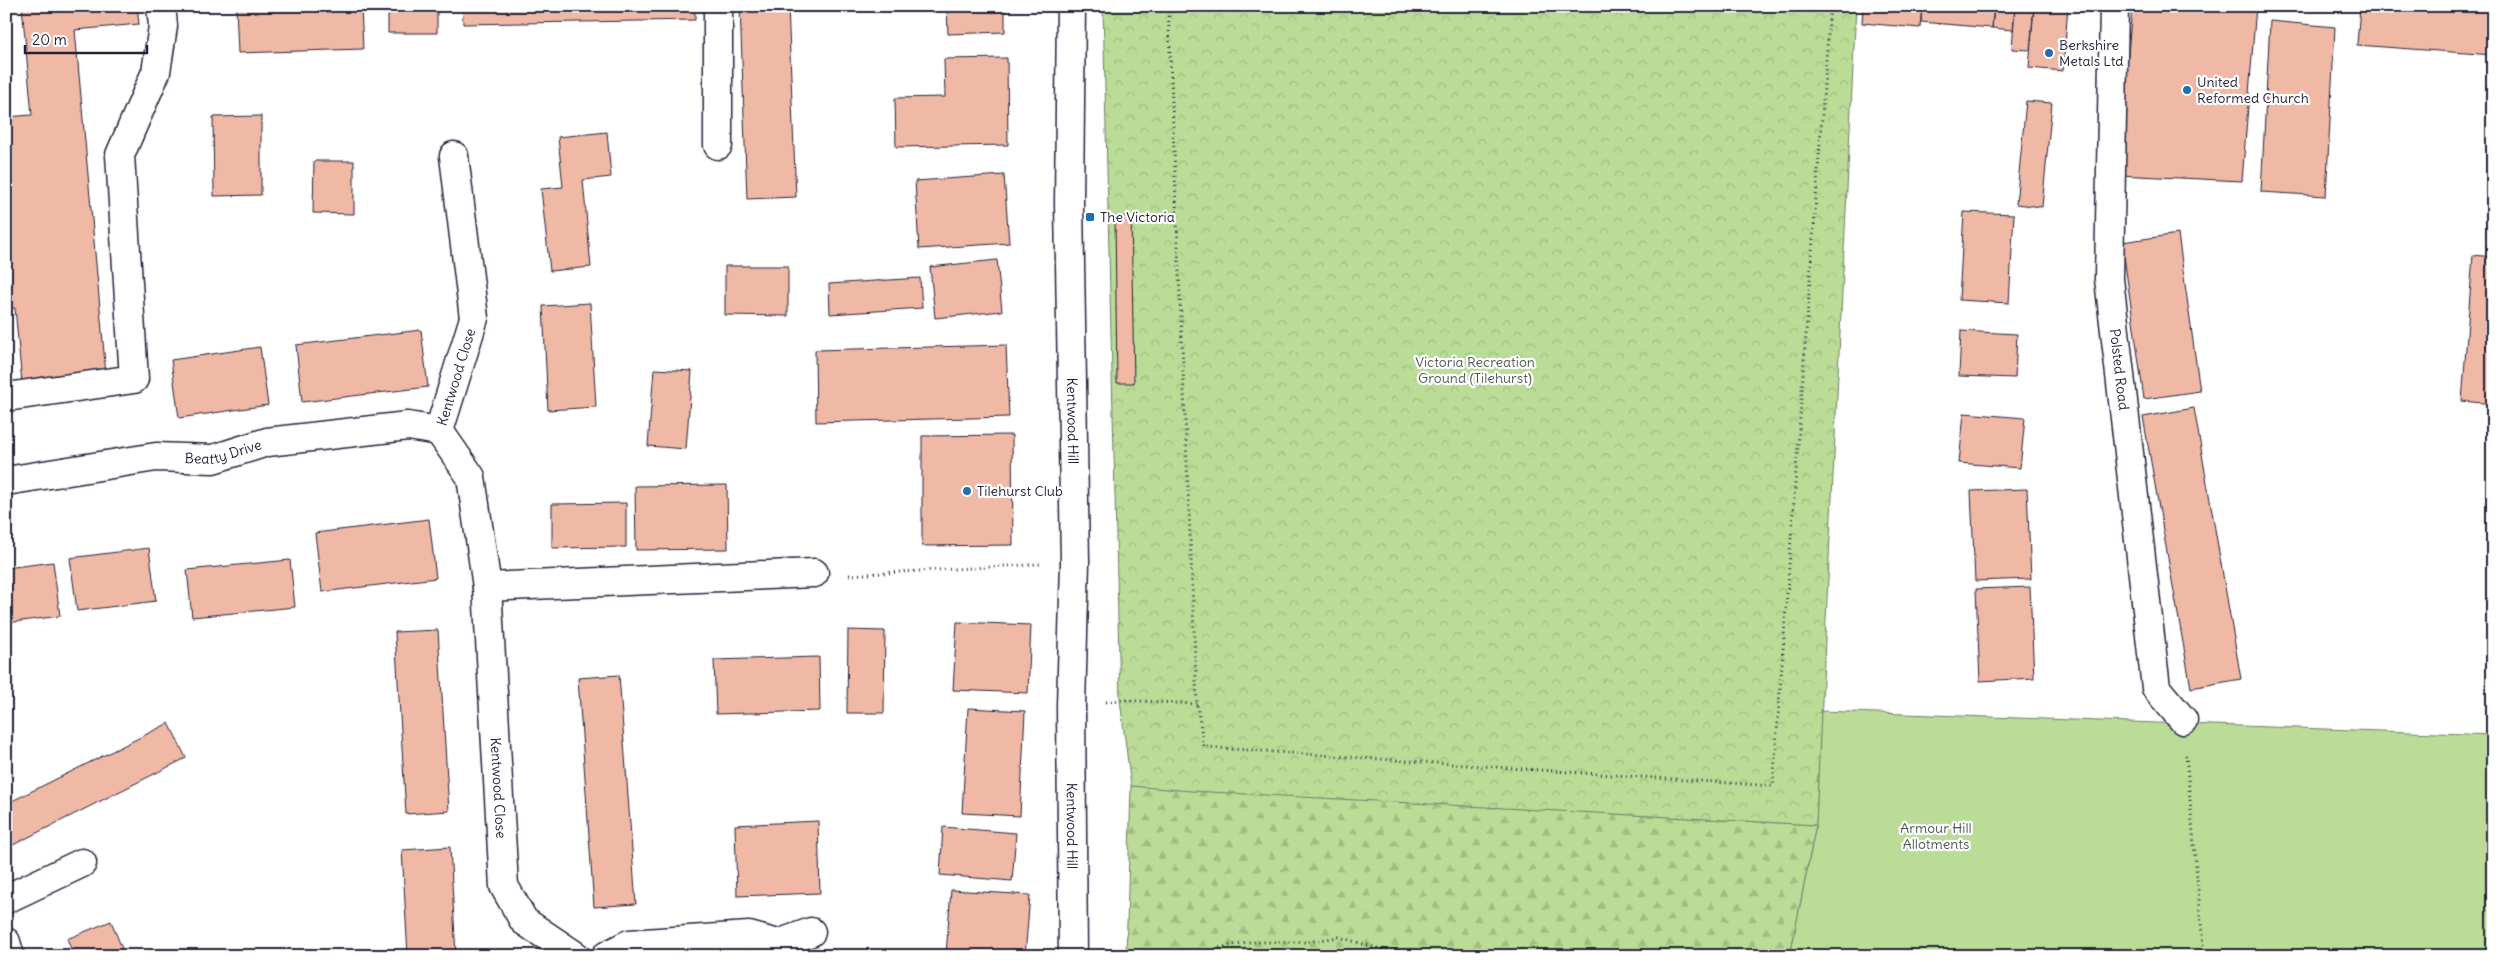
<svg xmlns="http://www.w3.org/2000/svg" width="2499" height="962" font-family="Delius,sans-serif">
	<defs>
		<pattern id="forest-firs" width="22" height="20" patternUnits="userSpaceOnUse" patternTransform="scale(1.25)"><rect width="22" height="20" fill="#badc96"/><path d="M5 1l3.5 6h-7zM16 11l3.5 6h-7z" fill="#a0bc82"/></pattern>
		<pattern id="park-crowns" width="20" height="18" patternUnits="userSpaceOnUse" patternTransform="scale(1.25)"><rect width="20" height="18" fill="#badc96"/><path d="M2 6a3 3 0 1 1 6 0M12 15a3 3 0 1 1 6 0" fill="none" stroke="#a0bc82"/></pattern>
	</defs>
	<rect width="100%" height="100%" fill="#fff"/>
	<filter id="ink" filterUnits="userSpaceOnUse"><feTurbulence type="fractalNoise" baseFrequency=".02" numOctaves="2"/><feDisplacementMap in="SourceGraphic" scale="10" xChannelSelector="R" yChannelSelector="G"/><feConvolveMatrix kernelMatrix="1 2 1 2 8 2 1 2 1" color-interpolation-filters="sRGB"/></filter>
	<g filter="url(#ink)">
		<!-- forest -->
		<path fill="url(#forest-firs)" stroke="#6e7f68" d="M1131,786L1816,825L1790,956H1126Z"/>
		<!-- park -->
		<path fill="url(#park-crowns)" stroke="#6e7f68" d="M1103,6H1856L1816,825L1191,791L1131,786L1120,700Z"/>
		<!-- garden -->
		<path fill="#badc96" stroke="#6e7f68" d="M1821,711L2493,735V956H1790L1816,825Z"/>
		<!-- building -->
		<path fill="#f0b9a6" stroke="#22223b" d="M22,6H137L139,24L75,30L106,375L22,383L15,308L6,309V117L32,115Z
			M236,6H361L363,49L238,53Z
			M388,6H437V33H388Z
			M462,6H695V20L463,24Z
			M740,6H788L796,197L747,199Z
			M1005,6V32L948,34L947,7Z
			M1863,6H1922L1920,28L1862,23Z
			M1922,6H1994L1992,28L1921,22Z
			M1994,6H2015L2013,30L1992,28Z
			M2015,6H2034L2030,50L2012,49Z
			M2034,6H2068L2063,71L2029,68Z
			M2132,6H2256L2242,181L2118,175Z
			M2360,6L2493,8V55L2357,45Z
			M2270,21L2335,27L2326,196L2261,192Z
			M1007,58L1008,145L896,147L895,98L945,97L944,59Z
			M2026,101L2052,103L2042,207L2016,204Z
			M261,116V195L214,196L213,117Z
			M607,132L611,177L583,180L591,267L550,271L541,189L563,187L558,137Z
			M314,161H354V214L313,213Z
			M1004,175L1009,243L919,249L915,181Z
			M1964,212L2014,214L2009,303L1959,300Z
			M1131,216L1134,383H1117L1115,217Z
			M2178,234L2200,391L2144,399L2122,242Z
			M2473,255L2493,257V404L2462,401Z
			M997,260L1002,311L935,318L930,267Z
			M725,266H788V316L725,315Z
			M920,278L922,308L830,314L829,284Z
			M590,303L596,407L548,410L543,306Z
			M421,330L428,387L302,402L296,345Z
			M1961,331L2017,334L2015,378L1959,376Z
			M1006,345L1009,417L816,422L815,350Z
			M260,347L268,405L179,418L171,360Z
			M654,369L692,371L686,449L648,446Z
			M2194,408L2241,679L2191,688L2143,417Z
			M1964,413L2025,418L2020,468L1959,463Z
			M1012,435L1013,545L922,546V436Z
			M727,485L728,549L636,550L635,486Z
			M2027,489L2031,579L1975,581L1971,491Z
			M626,503V547L552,548V504Z
			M429,519L436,578L322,592L315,533Z
			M149,548L156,601L77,611L70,558Z
			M290,560L295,607L192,617L187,570Z
			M53,562L60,616L6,623V568Z
			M2030,587L2034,678L1980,681L1976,589Z
			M957,622L1031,625L1028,693L953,690Z
			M438,630L449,811L406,814L395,632Z
			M848,630L885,631L884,713H847Z
			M819,657L820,711L716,714L714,660Z
			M619,675L636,904L594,907L578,678Z
			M968,708L1025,711L1020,816L962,813Z
			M169,723L186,758L7,848L6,804Z
			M818,821L820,893L737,896L735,825Z
			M943,827L1016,833L1012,881L940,875Z
			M450,847L456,956H408L402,850Z
			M951,890L1030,895L1025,956L946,954Z
			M111,921L125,956H74L67,939Z"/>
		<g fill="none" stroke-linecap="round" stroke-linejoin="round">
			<defs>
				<g id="minor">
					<path d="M718,6V145"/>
					<path id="s1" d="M1071,6L1069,203L1075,562L1071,706L1073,956"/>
					<path id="s2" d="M2114,6L2109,279L2156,688L2183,720"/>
					<path id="s3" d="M454,156L474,318L439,431L471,477L487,587L504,886L524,921L576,956"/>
					<path d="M6,397L134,379L120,155L156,72L163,26L161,6"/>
					<path id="s4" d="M6,481L156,457L213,459L267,442L408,426L439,431"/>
					<path d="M487,587L814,573"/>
					<path d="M6,899L82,863"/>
					<path d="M6,942L10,956"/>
					<path d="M606,956L629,944L749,936L778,944L811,932"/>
				</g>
			</defs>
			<!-- minor casing -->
			<use href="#minor" stroke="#22223b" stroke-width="31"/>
			<!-- path -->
			<path stroke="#22223b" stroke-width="3" stroke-dasharray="1 4" stroke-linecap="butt" d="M1168,6L1197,704L1204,747L1773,786L1830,6
				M849,575L1040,564
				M1106,702L1120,700L1197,704
				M2186,755L2204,956
				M1107,952L1179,956
				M1201,956L1219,948L1247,942H1308L1339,937L1404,956
				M1419,956H1431"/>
			<!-- minor -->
			<use href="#minor" stroke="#fff" stroke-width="28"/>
		</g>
	</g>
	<!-- markers -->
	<g fill="#1f6fb2" stroke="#fff" stroke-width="2">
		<circle cx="2049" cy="53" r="5"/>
		<circle cx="2187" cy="90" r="5"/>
		<rect x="1085" y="212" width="10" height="10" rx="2.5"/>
		<circle cx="967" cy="491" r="5"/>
	</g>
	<g text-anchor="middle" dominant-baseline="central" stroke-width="4.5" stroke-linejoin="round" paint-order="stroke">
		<!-- poi labels -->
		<g font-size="14" fill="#22223b" stroke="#fff" text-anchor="start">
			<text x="2059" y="45">Berkshire<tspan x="2059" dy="16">Metals Ltd</tspan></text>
			<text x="2197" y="82">United<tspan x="2197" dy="16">Reformed Church</tspan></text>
			<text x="1100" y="217">The Victoria</text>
			<text x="977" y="491">Tilehurst Club</text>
		</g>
		<!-- park labels -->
		<g font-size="14" fill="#505a56" stroke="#fff">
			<text x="1475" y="362">Victoria Recreation<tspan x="1475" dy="16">Ground (Tilehurst)</tspan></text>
			<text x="1936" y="828">Armour Hill<tspan x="1936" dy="16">Allotments</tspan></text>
		</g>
		<!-- street labels -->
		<g font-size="14" fill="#22223b" stroke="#fff">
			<text stroke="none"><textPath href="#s2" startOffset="364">Polsted Road</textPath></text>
			<text transform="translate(456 377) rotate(-73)">Kentwood Close</text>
			<text stroke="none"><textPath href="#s1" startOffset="415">Kentwood Hill</textPath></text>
			<text stroke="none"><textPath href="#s4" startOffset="220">Beatty Drive</textPath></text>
			<text stroke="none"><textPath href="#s3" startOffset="650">Kentwood Close</textPath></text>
			<text stroke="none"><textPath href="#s1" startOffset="820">Kentwood Hill</textPath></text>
		</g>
	</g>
	<!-- margin -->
	<rect width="2499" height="962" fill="none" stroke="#fff" stroke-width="25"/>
	<rect x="12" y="12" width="2474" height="937" fill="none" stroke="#22223b" stroke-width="2" filter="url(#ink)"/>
	<!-- scale -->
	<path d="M25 45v8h122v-8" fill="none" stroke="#22223b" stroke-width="2.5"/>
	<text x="32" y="45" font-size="15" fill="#22223b" stroke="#ffffff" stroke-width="4" paint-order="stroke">20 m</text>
</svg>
